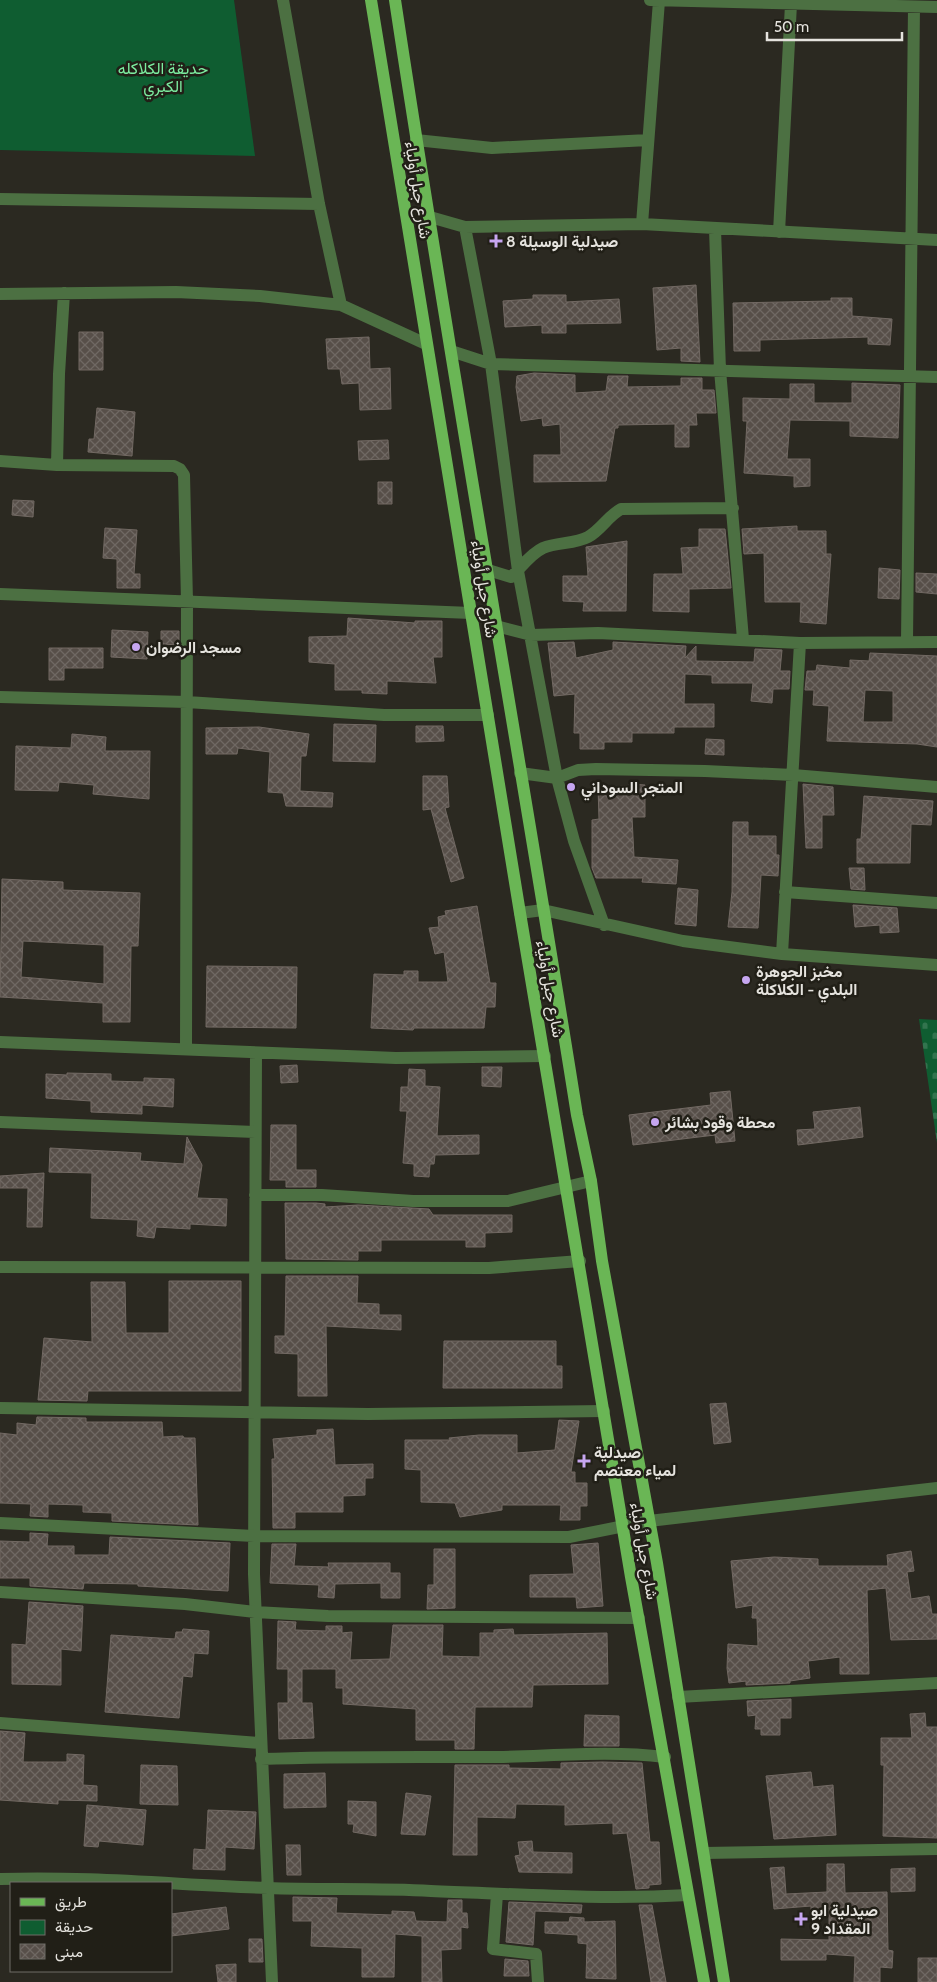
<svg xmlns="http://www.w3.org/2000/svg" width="937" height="1982" font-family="Cabin,Vazirmatn,sans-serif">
	<defs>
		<pattern id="cemetery-stones" width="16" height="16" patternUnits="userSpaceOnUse" patternTransform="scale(1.25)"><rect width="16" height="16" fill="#0f5d31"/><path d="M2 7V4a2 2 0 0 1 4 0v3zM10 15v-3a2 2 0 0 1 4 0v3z" fill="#32744e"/></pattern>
		<pattern id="building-cross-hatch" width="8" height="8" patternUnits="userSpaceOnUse" patternTransform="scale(1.25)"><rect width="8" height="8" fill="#574f49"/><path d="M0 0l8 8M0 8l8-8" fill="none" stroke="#6f6863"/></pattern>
	</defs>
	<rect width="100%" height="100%" fill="#2b2921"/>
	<!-- cemetery -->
	<path fill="url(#cemetery-stones)" d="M919,1019L937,1020V1143Z"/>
	<!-- park -->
	<path fill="#0f5d31" d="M0,0H234L255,156L0,150Z"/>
	<!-- building -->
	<path fill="url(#building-cross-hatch)" stroke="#726963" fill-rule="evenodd" d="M696,285L700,362L681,361V348L657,350L653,288Z
		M533,295H566V302L619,299L621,323L566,324V333H542V325L505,327L503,301L533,299Z
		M831,298H852V316L892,319L890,345L868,344V337L760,340V351H734L733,303L831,301Z
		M79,332H103V370H79Z
		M369,337L370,369L390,368L391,409L360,410L359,383L342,384L340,369H328L326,339Z
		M534,373L575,375V393L606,391L608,376H628L627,387L681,386V378H702V390H714L716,413H696L697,425H689V447H675V424L618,425V428H615L606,481L534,482V455H561L560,424L543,426L542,418L521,421L516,387L517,376Z
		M852,383L900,385L898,438L850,436V421L790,420L787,459H810V486L794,487V476L744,473L747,421H743V398L790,399V384H814V403H852Z
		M97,408L135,412L132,456L88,452L89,439H94Z
		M388,440L389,459L359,460L358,441Z
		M378,482H392V504H378Z
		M13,500L34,501L33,517L12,515Z
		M797,526V531H826V554H831L826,624L800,622L801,602H765L764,553L744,554L742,529Z
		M105,528L137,530L134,574H140V588H117V559L103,558Z
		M699,529H725L731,588L689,589V612L653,611L654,574H683L681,548L699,547Z
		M627,541L626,611H583L584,602L563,601V576H588L586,547Z
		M879,568L900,570L899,599L878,598Z
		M916,573L937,574V594L916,592Z
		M348,618L415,623V621H442V657H433L436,683L387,681V694L362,693V690H335V664L309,662V637L347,636Z
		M112,630L148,632L147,659L111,657Z
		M161,631H179V645L161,644Z
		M574,642L576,658L613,650V642L686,646L685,658L696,646V661L754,662L755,649L782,650L780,671H790L789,689H773L772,703L751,701L753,683H712V675L685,674L684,704H714V727H674V733H632V742H604V749H580V733H574L575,694L554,696L548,643Z
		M49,648H103V668H64V680H49Z
		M870,653L937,656V747L917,744L827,741L829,706L813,705L814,690H805L807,671H816L817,665L850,668V660L869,661ZM865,690L893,691V722H863Z
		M334,724L376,725L375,762L333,761Z
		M416,726H443L444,741L416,742Z
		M259,727L309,734L306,756H301L300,791L333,793L332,807L286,806L283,793L268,792L270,752L238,748L237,754H206V728Z
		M72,734L106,737L105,751H150L149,799L93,794L94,785L59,782L58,791L15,790L16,746L71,748Z
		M706,739L724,740V755L705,754Z
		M423,776H447L449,807L445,808L464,878L451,882L431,809L423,810Z
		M629,784L645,785V817H632L634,857L678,860L676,884L642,882L643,878H596L592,868V820L599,819L598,787L629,786Z
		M803,784L833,787L834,815H822V848H806Z
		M864,796L933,801L931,825L911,824L910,863H857V839H861Z
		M733,822H748V836H776V855H779L778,876L761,875L758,928L728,927L732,892Z
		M849,868H864L865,890L851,889Z
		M2,879L63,882V890L140,893L138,946H131L130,1022H103V1003L0,997ZM23,941L104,945V984L21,977Z
		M678,888L698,890L696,926L675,924Z
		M853,905L897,908L899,932L880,933V925L855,927Z
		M477,906L490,983H496L495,1007H486L484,1028H414L413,1030L371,1028L374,974L404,975V971H418V982H448L444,952L435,954L429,928L439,927L438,917L446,915L445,911Z
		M207,966L297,967L296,1028L206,1027Z
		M297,1065L298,1082L281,1083L280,1066Z
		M482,1067H502L501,1087L482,1086Z
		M409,1069L425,1070V1086L440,1087L437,1136L479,1135V1154L435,1155L434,1164H430L429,1177L414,1176V1164L403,1163L407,1111H400L401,1087H408Z
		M67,1073L111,1074V1081L144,1082V1078L174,1079L173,1107L142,1105V1114L91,1112V1101L46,1098V1074L67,1075Z
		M730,1091L735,1141L716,1143L715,1135L633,1145L629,1115L711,1105L710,1093Z
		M860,1107L863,1137L798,1145L797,1130L815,1129L813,1112Z
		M271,1125H296V1170H316V1187H286V1180H270Z
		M187,1137L202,1165L197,1198L227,1199L226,1226L190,1224V1229L156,1227L154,1238L137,1236L138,1220L91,1218L92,1173L49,1172L50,1148L141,1153L140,1161L184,1164Z
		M44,1173L42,1227H27L28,1188H0V1176Z
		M285,1203H316L325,1204V1207L358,1205L429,1209L433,1215H512V1232L485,1233V1247H466V1240H381V1251H358V1260L286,1259Z
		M286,1276H358L357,1303L379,1304V1315H401V1330L326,1326L327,1396H298V1354L275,1353V1336H285Z
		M169,1281H241V1391H88L87,1401L38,1400L44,1338L92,1342L91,1282H125L126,1333H169Z
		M444,1341H556V1366H562V1388H443Z
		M726,1403L731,1442L714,1444L710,1404Z
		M37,1417L86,1418V1422H162L163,1437L183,1436L184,1438H195L198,1525L112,1521V1513L83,1512V1505L48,1504V1517L30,1516L31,1504L0,1503V1433L17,1435V1423L36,1425Z
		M559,1420L579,1421L571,1472H575V1483H587V1506H580V1520H560L561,1505H502V1510L460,1517L455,1503L421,1502V1470L405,1469V1440H450L449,1438L479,1435H517V1453L555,1450Z
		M333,1429L335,1465L373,1464V1478H365V1495L343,1496V1512H295V1528H273L272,1459H275L273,1439L317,1435V1430Z
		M30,1533L48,1534L47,1546H74V1555H109L110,1537L230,1543L228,1591L138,1586V1584L84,1583L83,1589L30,1586V1578H0V1541L30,1542Z
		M598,1543L603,1606L577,1608L576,1597H530V1575L574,1574L571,1545Z
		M272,1544H296L294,1566L329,1567L328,1563H390V1573H400V1598H381V1583L335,1584L334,1598L318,1597L319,1585L270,1583Z
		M434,1549H455V1608L427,1609L428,1585H434Z
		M911,1551L914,1571L907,1572L911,1599L929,1596L932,1614H937V1639L891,1640L886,1588L867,1590L869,1674H840V1657L808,1661L810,1678L790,1681V1683L746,1685V1681L729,1683L727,1668L728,1644L758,1646L757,1618H752L753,1605L736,1608L731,1561L774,1557L818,1559V1566H888L887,1555Z
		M29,1602L83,1606L81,1651L61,1649V1685L12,1684V1644L26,1645Z
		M278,1621L296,1622L295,1630L326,1631V1626H342V1633L352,1632L350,1660L390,1659L393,1625H443L442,1656L480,1657V1633H494V1630L513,1629L514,1635L607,1633L608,1684L533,1685L532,1707H475L474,1749H455V1740H416V1709L343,1704V1688H336V1669H302V1703H312L314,1738L279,1739L278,1703H288V1669H277Z
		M183,1629L209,1631L208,1654L194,1653L192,1677L183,1676L179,1718L105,1712L111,1635L175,1639L176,1632H182Z
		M791,1699V1718H780V1735H761V1729H755L756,1715L748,1716L747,1701Z
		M925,1713L926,1727H937V1838L883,1836L884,1765H881V1738H912L910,1714Z
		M585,1715L619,1716V1746H584Z
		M0,1731L25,1733L23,1762H67V1754L84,1755L83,1785L97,1786V1801L58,1800V1804L0,1800Z
		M602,1762L642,1763L650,1842H659L661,1884L649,1885V1888L636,1889L627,1833L613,1834V1823L565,1825V1805L516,1804L515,1818L477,1817V1855H453L455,1765H509V1768L561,1769V1763Z
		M141,1765L177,1766L178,1805L140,1804Z
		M811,1772L813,1787L833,1785L836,1835L774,1839L766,1776Z
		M325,1773L326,1807L284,1808V1774Z
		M406,1793L431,1796L425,1835L401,1834Z
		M348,1801L376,1802V1836L353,1832L354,1824H348Z
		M87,1805L146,1810L143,1845L99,1841L98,1847L84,1846Z
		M208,1810L256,1812L254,1849L225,1847V1870L193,1869L194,1849L206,1850Z
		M532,1841L533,1852L572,1853V1873L519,1872L515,1856L520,1855L518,1842Z
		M286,1845H300L301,1875H287Z
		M827,1864H844L845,1893L887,1892L888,1950L893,1951L892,1968L880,1967V1982H854L855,1956L826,1954V1960H781V1939L829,1940V1911H811V1906L774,1909L770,1868L784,1867L786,1894L827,1892Z
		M915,1868V1891L891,1892V1869Z
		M293,1897L337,1898L336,1913L392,1915V1911L414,1912L416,1921L447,1922L448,1900H462V1913H467L468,1928L461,1927V1949L441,1950L442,1982H422V1936L395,1934L394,1977H362V1948L311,1946L312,1921H293Z
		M509,1902L559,1904L582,1905L581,1913L535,1911L533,1945L506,1942Z
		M639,1905H652L666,1982H651Z
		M226,1907L229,1929L171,1936V1914Z
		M570,1917L584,1918V1922L615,1921L616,1979L586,1978L587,1944L578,1943V1935L545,1933V1922H569Z
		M249,1939H262L263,1962H249Z
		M918,1958H937V1982H918Z
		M505,1959L528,1961L529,1976H504Z
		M236,1964V1982H218L216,1965Z"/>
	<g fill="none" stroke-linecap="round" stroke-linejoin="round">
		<!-- minor -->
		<path stroke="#4c7042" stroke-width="12" d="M283,0L319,204L341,305
			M650,0L937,7
			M416,140L492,148L648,140
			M0,199L319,204
			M430,217L465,227L642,224L937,240
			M642,224L659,1
			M465,227L491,364L518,571L557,778L574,841L604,925
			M715,229L720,370L743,639
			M779,232L791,4
			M0,294L176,292L260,296L341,305L426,344
			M451,351L491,364L937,377
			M0,461L57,465L174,466L180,469L184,475L187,601L186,1048
			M57,465L59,374L64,293
			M488,570L511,577C521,568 530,554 543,548C557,542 575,544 588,537C601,530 608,516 621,509L733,508
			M0,594L471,613
			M496,626L531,635L598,633L800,643L937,642
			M907,641L914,7
			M0,697L187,702L384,715H488
			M520,773L557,778L578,770L596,769L705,771L793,775L937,787
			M785,892L937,903
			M520,913L543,910L683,941L782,954L937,965
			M782,954L800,643
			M0,1042L396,1058L545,1056
			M256,1053L254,1574L272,1982
			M0,1122L255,1132
			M255,1195H322L413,1201H508L591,1181
			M0,1267L489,1268L580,1261
			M0,1408L368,1414L604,1411
			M0,1523L254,1536L569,1537L649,1521L937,1488
			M0,1592L185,1604L255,1612L328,1616L639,1618
			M678,1697L937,1683
			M0,1723L260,1743
			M261,1759C340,1756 419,1757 497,1757C553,1756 609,1750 665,1757
			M704,1853L937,1849
			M0,1879C90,1876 179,1885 268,1888C322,1890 377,1888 431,1891C517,1894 602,1900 688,1895
			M497,1894L493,1949L536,1954L538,1982"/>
		<!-- major -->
		<path stroke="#6ab655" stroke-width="12" d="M371,0L520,913L631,1577L704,1982
			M395,0C451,372 518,743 577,1115L591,1181L602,1261L657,1563L724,1982"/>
	</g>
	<!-- markers -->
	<g fill="#c6a6f0" stroke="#211f17" stroke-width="2">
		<path d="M493.5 233.5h5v5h5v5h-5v5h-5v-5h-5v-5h5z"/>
		<circle cx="136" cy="647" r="5"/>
		<circle cx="571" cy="787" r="5"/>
		<circle cx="746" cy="980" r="5"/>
		<circle cx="655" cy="1122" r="5"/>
		<path d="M581.5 1453.5h5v5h5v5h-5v5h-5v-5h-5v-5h5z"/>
		<path d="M798.5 1911.5h5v5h5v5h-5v5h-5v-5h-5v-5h5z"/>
	</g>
	<g text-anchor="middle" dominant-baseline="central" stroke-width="5" stroke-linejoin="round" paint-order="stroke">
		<!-- park labels -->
		<g font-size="16" fill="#7ceda0" stroke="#211f17">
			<text x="163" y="68">حديقة الكلاكله<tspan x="163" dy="18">الكبري</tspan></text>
		</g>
		<!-- street labels -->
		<g font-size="16" fill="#e5e3de" stroke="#211f17">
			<text transform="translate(418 190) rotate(81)">شارع جبل أولياء</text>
			<text transform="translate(484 589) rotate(81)">شارع جبل أولياء</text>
			<text transform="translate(550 989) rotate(80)">شارع جبل أولياء</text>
			<text transform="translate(644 1551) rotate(80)">شارع جبل أولياء</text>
		</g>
		<!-- poi labels -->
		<g font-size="16" font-weight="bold" fill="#e5e3de" stroke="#211f17" text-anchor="start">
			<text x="506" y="241">صيدلية الوسيلة 8</text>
			<text x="146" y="647">مسجد الرضوان</text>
			<text x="581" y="787">المتجر السوداني</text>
			<text x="756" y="971">مخبز الجوهرة<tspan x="756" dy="18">البلدي - الكلاكلة</tspan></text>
			<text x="665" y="1122">محطة وقود بشائر</text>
			<text x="594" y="1452">صيدلية<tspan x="594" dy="18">لمياء معتصم</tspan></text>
			<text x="811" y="1910">صيدلية ابو<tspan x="811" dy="18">المقداد 9</tspan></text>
		</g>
	</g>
	<!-- legend -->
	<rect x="10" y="1882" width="162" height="90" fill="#211f17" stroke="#6f6d67"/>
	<rect x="20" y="1898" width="25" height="8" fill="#6ab655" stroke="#6f6d67"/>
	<text x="55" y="1907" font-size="15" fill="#e5e3de">طريق</text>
	<rect x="20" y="1920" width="25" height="15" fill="#0f5d31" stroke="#6f6d67"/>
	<text x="55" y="1932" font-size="15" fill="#e5e3de">حديقة</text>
	<rect x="20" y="1944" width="25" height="15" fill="url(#building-cross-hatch)" stroke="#6f6d67"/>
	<text x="55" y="1957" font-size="15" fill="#e5e3de">مبنى</text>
	<!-- scale -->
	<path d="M767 32v8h135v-8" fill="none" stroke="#e5e3de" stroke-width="2.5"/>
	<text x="774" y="32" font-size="15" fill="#e5e3de" stroke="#211f17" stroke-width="4" paint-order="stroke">50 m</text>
</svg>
